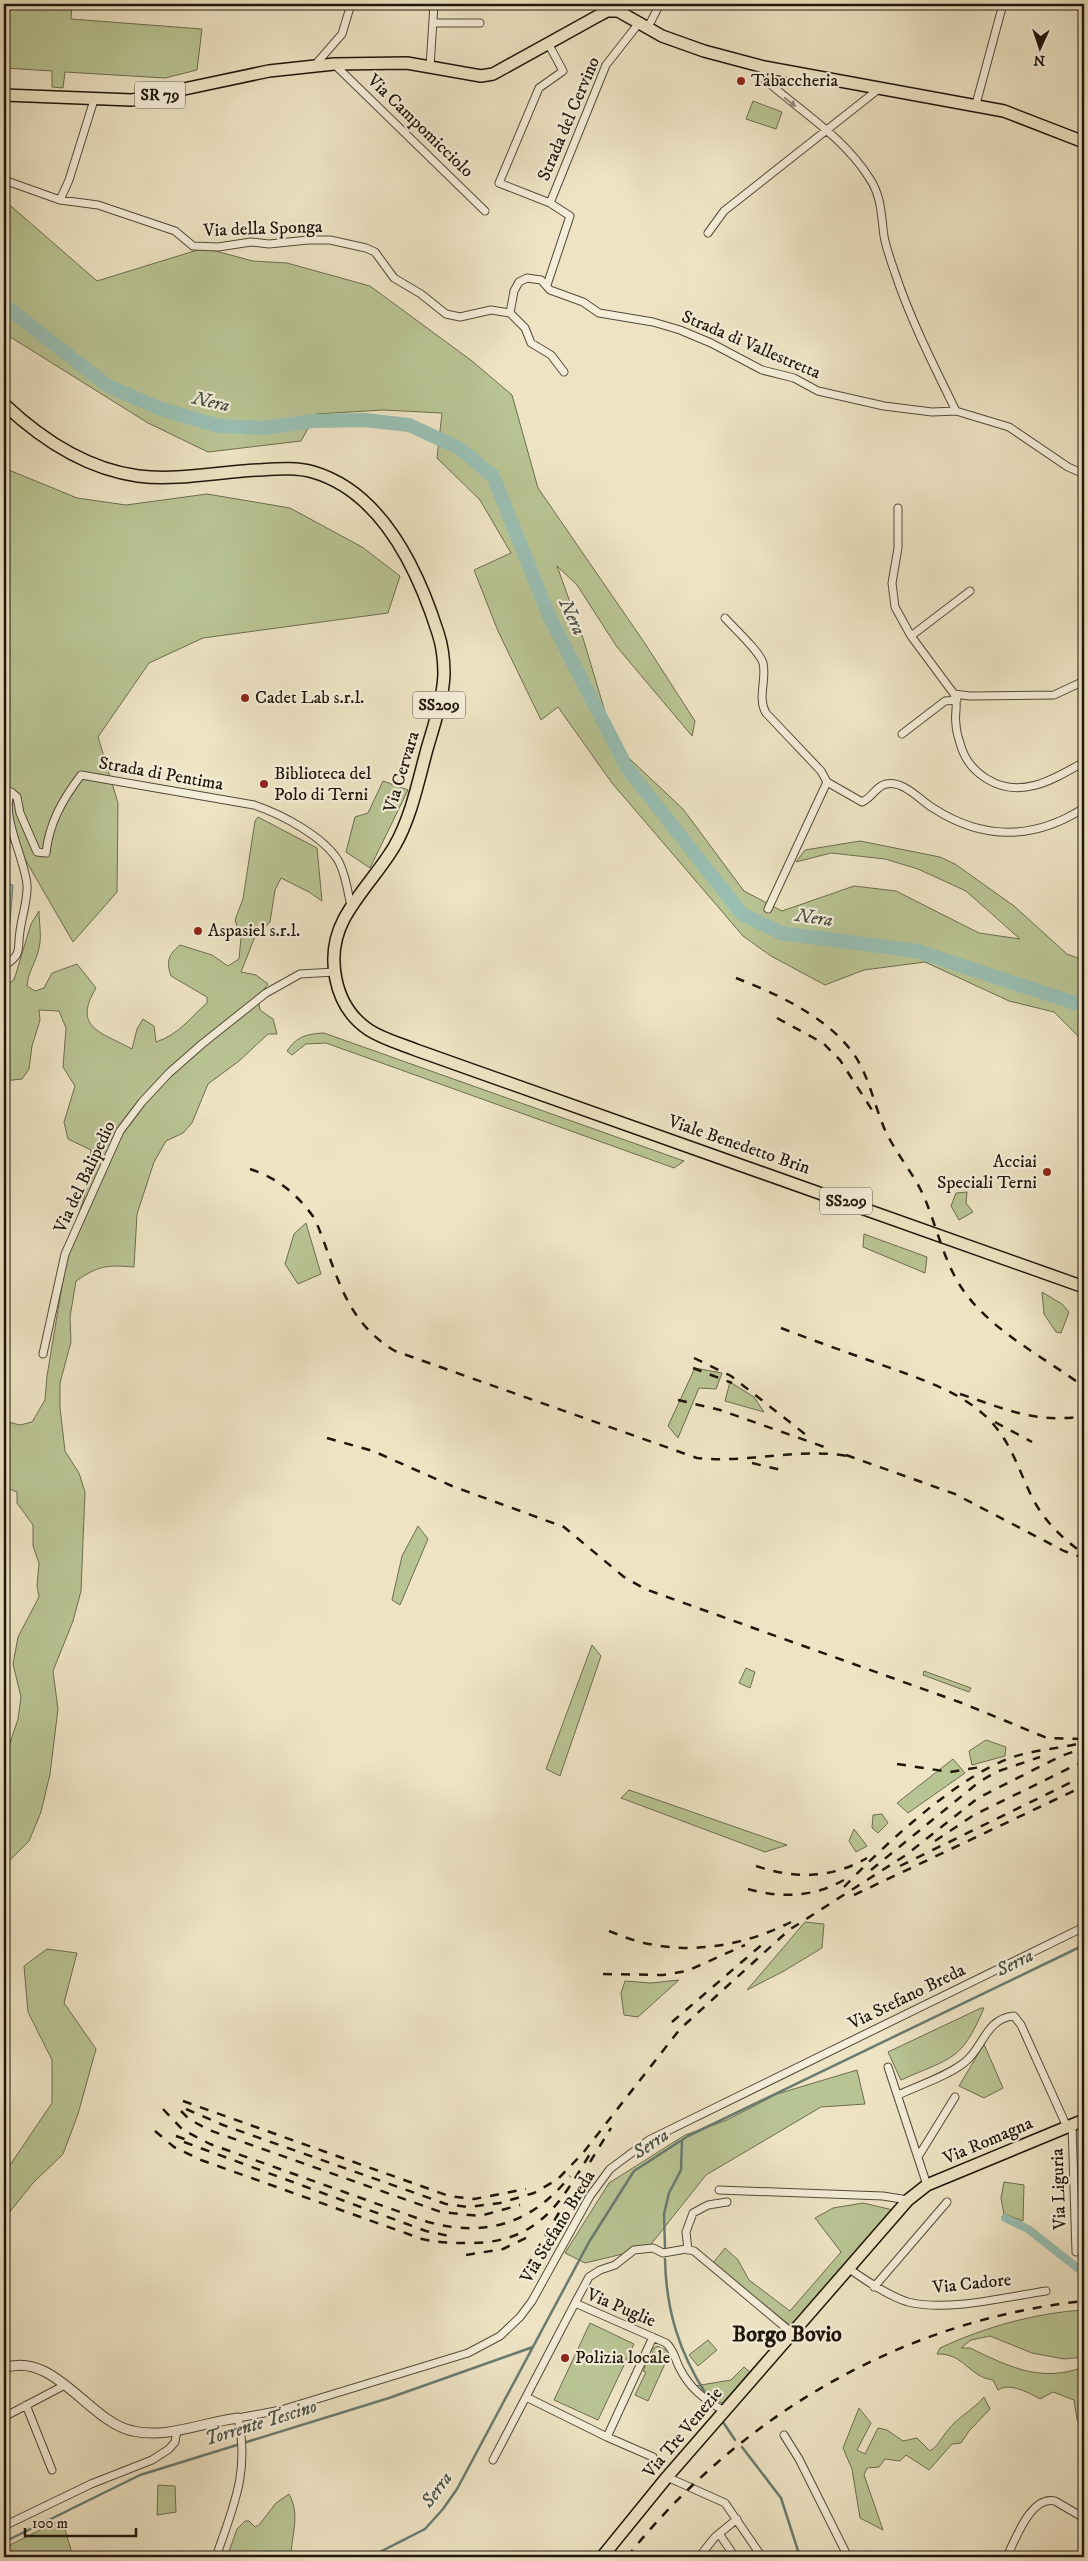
<svg xmlns="http://www.w3.org/2000/svg" width="1088" height="2561" font-family="'IM FELL DW Pica',serif">
	<rect width="100%" height="100%" fill="#eee4c4"/>
	<filter id="stains"><feTurbulence type="fractalNoise" baseFrequency=".004" numOctaves="4"/><feColorMatrix values="0 0 0 0 .2 0 0 0 0 .09 0 0 0 0 .02 0 0 0 .5 -.17"/></filter>
	<radialGradient id="worn" r=".72"><stop offset=".6" stop-color="#630" stop-opacity="0"/><stop offset="1" stop-color="#630" stop-opacity=".3"/></radialGradient>
	<!-- green -->
	<path fill="#b9c494" stroke="#6c6d50" d="M4,4H72L71,19L202,29L197,70L165,78L65,72L63,88L52,87V71L4,68Z
		M753,101L782,112L776,129L746,119Z
		M4,200L97,281L204,248L253,261L287,263L370,286L472,361L512,395L538,488L644,642L695,721L692,736L617,647L577,585L557,566L583,638L615,745L683,809L744,891L782,911L854,886L896,891L979,933L1020,939L966,891L918,869L885,859L831,853L796,862L805,850L860,841L940,857L955,864L1014,906L1067,954L1084,960V1042L1054,1012L1009,1001L925,962L864,970L825,985L771,956L743,936L612,783L558,707L541,720L498,631L474,570L511,553L480,500L437,458L442,413L383,410L316,414L301,441L208,452L148,423L4,333Z
		M4,468L77,498L126,505L207,494L290,508L362,547L400,576L388,613L203,638L149,663L98,737L118,803L117,892L73,942L15,842H4Z
		M383,781L408,790L370,868L346,852L355,817L368,813Z
		M258,817L317,848L322,901L309,892L281,878L275,890L270,922L254,939L241,972L256,975L268,984L258,998L260,1010L273,1019L277,1034H268L239,1061L208,1084L192,1123L183,1133L166,1141L154,1162L137,1214L134,1267C108,1265 99,1265 76,1281L70,1317L71,1342L60,1383V1408L65,1451L79,1473L85,1492L81,1591L73,1621L53,1671L58,1709L50,1774L41,1812L29,1841L4,1866V1774L6,1755L18,1719L21,1697L13,1664L18,1637L39,1597L37,1586L39,1563L33,1546V1525L17,1503V1492L4,1487V1421L20,1425L32,1422L45,1400L47,1376L64,1274L71,1236L84,1198L91,1150L68,1139L64,1122L75,1086L63,1067L66,1028L59,1011L39,1010L40,1020L32,1046L29,1069L22,1079L4,1081V986L14,980L31,924L39,911C39,922 42,937 39,948C36,962 28,972 27,986L35,991L44,988L52,973L77,964L96,988C72,1028 101,1032 132,1049L137,1029L143,1019L154,1026L156,1042C178,1035 190,1018 207,1003V997L171,976C166,962 168,955 180,945L212,955L228,966L239,959L241,938L235,920L243,899L255,821Z
		M324,1033L684,1161L674,1168L326,1043L306,1044L292,1055L287,1051C297,1036 307,1034 324,1033Z
		M967,1192L966,1203L973,1212L959,1220L951,1206L956,1193Z
		M306,1223L321,1274L298,1284L285,1264L294,1234Z
		M864,1234L927,1257L925,1273L863,1247Z
		M1042,1292L1062,1304L1069,1312L1061,1333L1056,1332L1044,1314Z
		M695,1368L722,1373L716,1389L699,1388L678,1438L668,1426Z
		M730,1382L754,1397L764,1412L725,1401Z
		M418,1526L428,1539L400,1605L392,1600L402,1556Z
		M592,1645L601,1656L560,1776L546,1769Z
		M746,1668L755,1672L750,1688L739,1683Z
		M924,1671L971,1688L969,1692L923,1675Z
		M986,1740L1006,1747L1005,1756L972,1765L969,1751Z
		M953,1759L965,1773L908,1813L897,1803Z
		M629,1790L787,1845L765,1852L621,1798Z
		M882,1814L888,1823L878,1833L872,1828L873,1815Z
		M854,1829L867,1846L856,1852L849,1841Z
		M805,1922L824,1924L822,1948L784,1971L747,1990Z
		M47,1949L77,1953L64,2003L96,2049L78,2114L63,2154L33,2183L4,2219V2174L52,2103V2060L28,2012L24,1966Z
		M679,1980L638,2017L624,2015L621,1993L625,1981L651,1983Z
		M981,2008H984C961,2062 952,2057 901,2080L888,2052Z
		M984,2044L1003,2088L984,2098L959,2086Z
		M857,2070L865,2104L821,2107L706,2175L648,2248L585,2263L565,2253L609,2183L685,2135L727,2120L777,2094Z
		M1004,2182L1024,2185L1023,2221L1004,2214L1001,2198Z
		M863,2203L893,2210L792,2327L713,2263L725,2248L738,2260L749,2280L790,2311L841,2252L815,2218L833,2208Z
		M1084,2310V2357L1064,2359L1032,2353L990,2336L971,2340L961,2348H970C1010,2367 1040,2383 1084,2367V2432L1077,2419L1074,2400L1053,2392L1040,2399C1029,2393 1010,2382 998,2390L993,2380C969,2377 964,2353 937,2354L940,2348C985,2327 1035,2313 1084,2310Z
		M590,2323L634,2344L598,2420L554,2400Z
		M708,2340L717,2350L698,2366L689,2355Z
		M657,2346L668,2351L669,2355L648,2401L635,2395L646,2372L643,2371L649,2358L653,2360L655,2356L651,2350Z
		M744,2367L751,2373L724,2404L700,2392L695,2386L731,2380Z
		M984,2397L990,2409L969,2431L961,2443L952,2444L929,2470L906,2455L900,2461L885,2459L879,2467L867,2468L864,2475L883,2530L860,2518L852,2469L843,2448L859,2408L871,2423L857,2450L865,2454L878,2428L887,2430L903,2441L917,2438L930,2451C939,2445 941,2438 948,2430C958,2417 973,2410 984,2397Z
		M158,2485L175,2486L176,2512L157,2515Z
		M289,2494C301,2516 291,2535 291,2557H227L237,2529L245,2521H249L255,2527L259,2525L276,2503Z
		M62,2519L73,2557H4V2548Z"/>
	<!-- water -->
	<path fill="#99bfb3" stroke="#687b70" d="M4,884L13,885L9,934H4Z"/>
	<g fill="none" stroke-linecap="round" stroke-linejoin="round">
		<!-- stream -->
		<path stroke="#687b70" stroke-width="2.5" d="M665,2247L664,2214L669,2193L681,2170L682,2140
			M665,2259C666,2310 679,2352 706,2394
			M723,2422L735,2440
			M742,2447L781,2498L800,2557
			M4,2542L140,2475L389,2398L533,2347
			M370,2557L425,2529L443,2509L457,2489L589,2242L634,2171L688,2136L1084,1945"/>
		<!-- canal -->
		<path stroke="#99bfb3" stroke-width="8" d="M1005,2218L1028,2229L1084,2273"/>
		<!-- river -->
		<path stroke="#99bfb3" stroke-width="14" d="M4,305L108,386L161,409L219,426L265,428L314,421L364,420L409,425L459,448L493,476L550,618L627,768L742,914L781,933L917,951L1084,1006"/>
		<defs>
			<path id="minor" d="M434,23H480
				M647,29L660,4
				M548,43L563,71L539,88L499,183L550,203
				M334,64L485,211
				M315,65L342,34L351,4
				M430,67L434,4
				M764,67L763,78C800,111 843,136 870,179C882,198 881,215 884,236C886,248 891,261 895,273C911,321 934,366 956,411
				M976,104L1003,4
				M4,180L60,200L98,205L175,231L193,246L218,247L251,242L269,244L308,240H330L366,248L375,252L394,278L421,294L446,314L460,317L491,310L510,313
				M60,200L69,180L94,100
				M708,233L724,211L880,88
				M547,285L570,216L550,203L606,65L639,23
				M510,313L514,291L519,282L527,278L541,280L550,290L583,302L599,313L653,322L680,330L711,343L762,370L794,378L818,391L884,406L932,412L956,411L1009,427L1068,467L1084,474
				M510,313L525,328L531,343L551,355L564,372
				M898,508V548L892,583L895,607L911,636L954,694L970,696L1054,695L1084,681
				M725,618C734,628 760,652 763,663C767,679 757,698 766,713L821,771L827,782L768,909
				M911,636L970,591
				M954,694C959,704 954,713 956,724C956,730 958,737 960,743C964,759 974,771 987,779C1021,800 1054,779 1084,762
				M902,734L945,701L957,700
				M827,782L862,802C872,798 876,786 886,784C903,780 920,800 933,808C984,841 1034,840 1084,808
				M4,966C23,954 17,950 20,931C22,916 28,899 27,885C25,859 0,815 11,792L17,797L20,813L37,852L46,853C49,823 63,799 81,775L254,805C281,814 325,837 339,862C346,876 348,892 351,907
				M43,1354L65,1254L120,1131L142,1102L169,1073L202,1044L266,993L300,974L334,972
				M888,2067L927,2185
				M898,2095C917,2086 948,2076 965,2062C983,2048 986,2018 1014,2016L1021,2025L1067,2127
				M1072,2125L1076,2252
				M918,2157L955,2097
				M719,2190L883,2196L908,2200
				M688,2250L686,2232L693,2213L708,2205L727,2202
				M848,2268C865,2280 888,2296 908,2302C948,2312 1005,2297 1046,2291
				M874,2287L947,2202
				M575,2303L589,2277L600,2270L615,2265L634,2250L653,2248L663,2253L686,2249L694,2251L792,2333
				M526,2397L607,2437L653,2457
				M26,2405L52,2470
				M4,2417L65,2385
				M784,2435L799,2459L848,2557
				M607,2437L653,2337
				M493,2460L575,2303L666,2343C674,2350 675,2359 679,2367C690,2389 704,2399 724,2411
				M667,2477L725,2503L762,2557
				M4,2526L91,2484L152,2460L169,2449L175,2442L177,2430
				M720,2535L735,2557
				M216,2557C233,2507 250,2472 238,2418L281,2410L468,2353L500,2336L520,2317L532,2301L590,2196L610,2169L649,2140L1084,1927
				M699,2557L715,2537L737,2519
				M1011,2557L1009,2552C1017,2536 1032,2495 1055,2501L1084,2518"/>
			<path id="tertiary" d="M4,2368C54,2350 89,2422 133,2431C167,2439 204,2422 238,2418"/>
			<path id="primary" d="M4,95L132,100L269,71L334,64L407,63L481,76L493,74L596,17L607,11H618L662,36L704,51L764,67L1004,111L1084,142
				M4,404C41,439 87,469 138,476C177,481 218,472 257,470C275,469 296,467 313,472C382,492 418,570 438,633C442,645 444,661 444,674C443,699 434,725 427,749C418,782 411,818 394,847C379,872 358,893 344,919C325,955 333,1006 369,1030C383,1039 401,1044 416,1050L1084,1287
				M602,2557L667,2477L908,2200L927,2185L1084,2120"/>
		</defs>
		<!-- minor casing -->
		<use href="#minor" stroke="#534a39" stroke-width="9"/>
		<!-- tertiary casing -->
		<use href="#tertiary" stroke="#534a39" stroke-width="11"/>
		<!-- primary casing -->
		<use href="#primary" stroke="#1f160b" stroke-width="14"/>
		<!-- minor -->
		<use href="#minor" stroke="#f4edd9" stroke-width="7"/>
		<!-- tertiary -->
		<use href="#tertiary" stroke="#f4edd9" stroke-width="9"/>
		<!-- primary -->
		<use href="#primary" stroke="#eee4c4" stroke-width="11"/>
		<!-- rail -->
		<path stroke="#1f160b" stroke-width="2.5" stroke-dasharray="9 9" stroke-linecap="butt" d="M736,978C777,994 826,1016 853,1053C869,1075 874,1105 885,1130C896,1154 915,1175 925,1199C937,1228 944,1261 961,1287C990,1331 1043,1356 1084,1387
			M777,1018L823,1043L840,1060L872,1110
			M250,1169C279,1179 297,1194 315,1219C337,1271 343,1320 395,1351L697,1458C749,1464 801,1446 852,1457
			M781,1328C812,1340 843,1351 874,1362C914,1377 965,1391 994,1425C1013,1447 1020,1474 1033,1499C1045,1522 1063,1539 1084,1554
			M694,1358L731,1376L810,1438
			M693,1368L732,1383
			M960,1394C1006,1409 1035,1424 1084,1416
			M678,1400L720,1410L830,1449
			M995,1422L1032,1442
			M327,1438L373,1451L452,1486L564,1527L624,1577L645,1589L962,1703L1047,1738L1084,1739
			M846,1455L955,1494L1064,1551L1084,1558
			M752,1463L781,1470
			M897,1764L950,1772L981,1767
			M935,1841L974,1815L1084,1761
			M756,1866C795,1879 831,1879 867,1858
			M900,1866L1084,1776
			M871,1870L979,1782L996,1772L1040,1757
			M844,1887C883,1846 959,1775 1013,1757C1034,1750 1056,1749 1077,1744
			M748,1889C782,1899 820,1897 850,1876
			M854,1895L1084,1786
			M609,1931C622,1936 636,1942 649,1944C697,1954 748,1944 791,1922
			M603,1974L663,1975L687,1971L745,1945
			M672,2022L765,1942
			M183,2101L449,2196L474,2199L526,2189
			M163,2109L183,2130L210,2144L428,2222C486,2238 533,2223 570,2176
			M186,2109L223,2125L446,2204L468,2207L500,2203L534,2193L558,2179L583,2153L680,2029L789,1930L906,1855L978,1798L1061,1756L1084,1748
			M181,2111L189,2119L209,2130L441,2212L480,2216L520,2205
			M155,2131L174,2147L201,2160L422,2239C438,2243 455,2243 472,2243C538,2242 560,2204 591,2152
			M176,2136L193,2142
			M184,2142L426,2231L454,2237
			M590,2162L611,2128
			M466,2255L503,2249L528,2237
			M527,2267L563,2206
			M627,2557C740,2415 903,2320 1084,2301"/>
	</g>
	<!-- one-way arrows -->
	<defs><path id="oneway-solid" d="M-6-.8H1V-3.2L6.5 0L1 3.2V.8H-6Z" transform="scale(1.25)"/></defs>
	<use fill="#948c7c" href="#oneway-solid" transform="translate(790 102) rotate(38)"/>
	<!-- markers -->
	<g fill="#8f2418" stroke="#f4edd9" stroke-width="2">
		<circle cx="741" cy="81" r="5"/>
		<circle cx="245" cy="698" r="5"/>
		<circle cx="264" cy="784" r="5"/>
		<circle cx="198" cy="931" r="5"/>
		<circle cx="1047" cy="1172" r="5"/>
		<circle cx="565" cy="2358" r="5"/>
	</g>
	<g text-anchor="middle" dominant-baseline="central" stroke-width="4.5" stroke-linejoin="round" paint-order="stroke">
		<!-- shield labels -->
		<g fill="#f4edd9" stroke="#5f5649" stroke-width="1">
			<rect x="135" y="81.5" width="50" height="27" rx="4"/>
			<rect x="413" y="691.5" width="52" height="27" rx="4"/>
			<rect x="820" y="1187.5" width="52" height="27" rx="4"/>
		</g>
		<g font-size="16" font-weight="bold" fill="#1f160b">
			<text x="160" y="95">SR 79</text>
			<text x="439" y="705">SS209</text>
			<text x="846" y="1201">SS209</text>
		</g>
		<!-- poi labels -->
		<g font-size="18" fill="#1f160b" stroke="#f4edd9" text-anchor="start">
			<text x="751" y="81">Tabaccheria</text>
			<text x="255" y="698">Cadet Lab s.r.l.</text>
			<text x="274" y="774">Biblioteca del<tspan x="274" dy="21">Polo di Terni</tspan></text>
			<text x="208" y="931">Aspasiel s.r.l.</text>
			<text x="1037" y="1162" text-anchor="end">Acciai<tspan x="1037" dy="21">Speciali Terni</tspan></text>
			<text x="575" y="2358">Polizia locale</text>
		</g>
		<!-- street labels -->
		<g font-size="18" fill="#1f160b" stroke="#f4edd9">
			<text transform="translate(569 119) rotate(-67)">Strada del Cervino</text>
			<text transform="translate(420 126) rotate(44)">Via Campomicciolo</text>
			<text transform="translate(263 229) rotate(-2)">Via della Sponga</text>
			<text transform="translate(751 345) rotate(23)">Strada di Vallestretta</text>
			<text transform="translate(402 772) rotate(-73)">Via Cervara</text>
			<text transform="translate(161 774) rotate(10)">Strada di Pentima</text>
			<text transform="translate(739 1145) rotate(19)">Viale Benedetto Brin</text>
			<text transform="translate(85 1177) rotate(-65)">Via del Balipedio</text>
			<text transform="translate(907 1997) rotate(-26)">Via Stefano Breda</text>
			<text transform="translate(988 2141) rotate(-23)">Via Romagna</text>
			<text transform="translate(1059 2189) rotate(-92)">Via Liguria</text>
			<text transform="translate(558 2227) rotate(-59)">Via Stefano Breda</text>
			<text transform="translate(972 2284) rotate(-6)">Via Cadore</text>
			<text transform="translate(621 2308) rotate(23)">Via Puglie</text>
			<text transform="translate(683 2433) rotate(-50)">Via Tre Venezie</text>
		</g>
		<!-- water labels -->
		<g font-size="19" font-style="italic" fill="#4a5146" stroke="#f4edd9">
			<text transform="translate(211 402) rotate(13)">Nera</text>
			<text transform="translate(572 617) rotate(65)">Nera</text>
			<text transform="translate(814 918) rotate(8)">Nera</text>
			<text transform="translate(1015 1963) rotate(-26)">Serra</text>
			<text transform="translate(651 2144) rotate(-34)">Serra</text>
			<text transform="translate(261 2423) rotate(-17)">Torrente Tescino</text>
			<text transform="translate(437 2490) rotate(-54)">Serra</text>
		</g>
		<!-- district labels -->
		<g font-size="22" font-weight="bold" fill="#1f160b" stroke="#f4edd9">
			<text x="787" y="2334">Borgo Bovio</text>
		</g>
	</g>
	<!-- margin -->
	<rect width="1088" height="2561" fill="none" stroke="#eee4c4" stroke-width="20"/>
	<rect x="5" y="5" width="1078" height="2551" fill="none" stroke="#1f160b" stroke-width="2.5"/>
	<rect x="10" y="10" width="1068" height="2541" fill="none" stroke="#1f160b"/>
	<!-- north arrow -->
	<g transform="translate(1040 48) rotate(183)" stroke="#f4edd9" stroke-width="4" paint-order="stroke">
	<path d="M0-4L9 19L0 12L-9 19Z" fill="#1f160b"/>
	<text y="-8" font-size="14" font-weight="bold" text-anchor="middle" fill="#1f160b">N</text>
	</g>
	<!-- scale -->
	<path d="M25 2528v8h111v-8" fill="none" stroke="#1f160b" stroke-width="2.5"/>
	<text x="32" y="2528" font-size="15" fill="#1f160b" stroke="#f4edd9" stroke-width="4" paint-order="stroke">100 m</text>
	<rect width="100%" height="100%" filter="url(#stains)"/>
	<rect width="100%" height="100%" fill="url(#worn)"/>
</svg>
